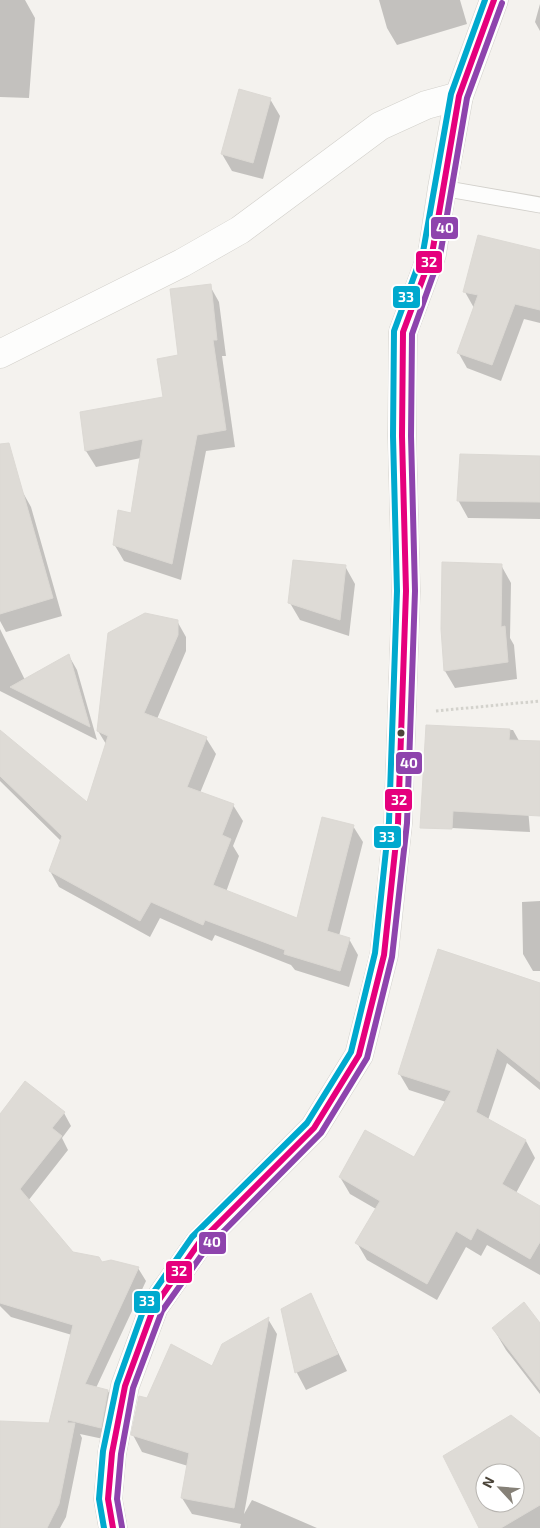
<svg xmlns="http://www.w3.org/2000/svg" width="540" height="1528" font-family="'Exo 2',sans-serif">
	<rect width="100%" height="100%" fill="#f4f2ee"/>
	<!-- shadow -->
	<path fill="#0003" fill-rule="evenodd" d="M0,0H25L35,18L29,98L0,97Z
		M379,0H460L467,24L397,45L387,28Z
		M540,4V31L535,22Z
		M270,99L280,116L263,179L232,171L222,154Z
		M540,252V323L524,319L501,381L467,368L458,352L474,308L465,292Z
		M210,286L219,302L226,356H222L235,447L206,451L181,580L124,561L114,544L132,515L141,458L96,467L86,451L82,413L164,398L179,356Z
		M540,457V519L468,518L458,500Z
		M0,485L21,489L31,507L62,616L6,632L0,621Z
		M501,565L511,583L510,638L514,645L517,679L455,688L445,671Z
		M345,566L355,584L349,636L300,620L290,603Z
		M177,621L186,637V651L157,719L206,738L216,754L200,793L233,805L243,821L233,846L239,856L226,892L298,919L353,826L363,842L339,936L349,939L358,955L349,987L295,970L291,965L215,935L212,941L160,918L150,937L59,887L50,871L62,842L0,781V731L87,804L106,744L98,731Z
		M0,629L25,680L69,656L77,670L97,740L0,691Z
		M427,726L513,730L523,748L530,832L432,827Z
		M540,901V971H533L523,954L522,902Z
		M540,1020V1090L507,1063L488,1120L526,1141L535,1158L516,1193L540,1208V1275L487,1245L481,1256L466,1247L437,1300L367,1260L357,1243L376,1209L350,1194L340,1177L414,1158L446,1102L409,1090L399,1073Z
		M64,1113L71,1126L62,1138L68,1150L28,1201L72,1253L102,1263L138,1268L146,1281L96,1388L108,1391L115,1404L108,1440L80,1434L82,1438L66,1517L60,1528H0V1467L50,1424L72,1335L11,1317L0,1306V1151Z
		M310,1294L347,1371L306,1390L297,1373L283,1310Z
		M268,1319L277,1334L244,1514L252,1500L317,1528H240L241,1524L192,1514L182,1498L188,1466L142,1452L133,1435L148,1400L213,1368Z
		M540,1325V1394L506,1350L493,1328Z
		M540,1439V1528H481L445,1456ZM485,1473H515V1503H485Z"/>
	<!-- building -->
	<path fill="#dedbd6" stroke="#dcd9d4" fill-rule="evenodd" d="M239,89L271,98L253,163L221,154Z
		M478,235L540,250V310L515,304L492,365L457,353L478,295L463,292Z
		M211,284L217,340H213L226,430L197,435L172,564L113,545L118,510L131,513L143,439L85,451L80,412L163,397L157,359L178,355L170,289Z
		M9,443L53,598L0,614V444Z
		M460,454L540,456V502L457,501Z
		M293,560L346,565L340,620L288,603Z
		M442,562L502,564L501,627L505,626L508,662L444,671L441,629Z
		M145,613L178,620V635L144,713L207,737L187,787L234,804L222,835L231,839L213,885L297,918L322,817L354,825L327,931L350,938L340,971L284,954L285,950L205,920L203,925L151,902L140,921L49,871L62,836L0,776V730L87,802L108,736L97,731L108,633Z
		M69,654L90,727L10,687Z
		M426,725L510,729L509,740L540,741V816L453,811L452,829L420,828Z
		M438,949L540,983V1082L497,1048L476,1112L526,1140L502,1184L540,1206V1242L530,1259L477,1228L471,1240L456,1231L427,1284L355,1243L380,1201L339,1177L365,1130L414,1157L451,1091L398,1074Z
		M25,1081L65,1112L52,1128L62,1136L20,1189L73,1252L99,1257L102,1262L111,1260L139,1267L85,1384L108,1390L101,1428L68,1420L67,1423H75L59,1504L47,1528H0V1421L49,1423L73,1325L0,1303V1114Z
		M311,1293L338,1354L295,1373L281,1309Z
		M524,1302L540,1323V1390L492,1328Z
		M269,1317L234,1508L181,1498L189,1453L131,1435L139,1396L147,1398L171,1344L212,1366L222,1344Z
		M511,1415L540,1438V1505L501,1528H479L443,1456ZM485,1473H515V1503H485Z"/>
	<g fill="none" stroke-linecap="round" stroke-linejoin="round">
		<defs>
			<path id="service" d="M442,188L540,205"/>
			<path id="minor" d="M0,354L182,263L240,230L380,126L426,105L459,96"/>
			<path id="tertiary" d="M113,1528L108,1499L112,1453L125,1386L154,1307L199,1243L314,1128L359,1055L384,955L398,823L406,591L402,436L403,332L432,254L442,188L459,96L494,0"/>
		</defs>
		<!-- service casing -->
		<use href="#service" stroke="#d2d0cb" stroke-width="17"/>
		<!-- minor casing -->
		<use href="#minor" stroke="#d2d0cb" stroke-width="29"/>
		<!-- tertiary casing -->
		<use href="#tertiary" stroke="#d2d0cb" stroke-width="29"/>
		<!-- path -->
		<path stroke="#d3d2cc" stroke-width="3" stroke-dasharray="2.5 2.5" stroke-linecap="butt" d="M436,711L540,701"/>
		<!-- service -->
		<use href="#service" stroke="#fdfdfc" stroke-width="15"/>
		<!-- minor -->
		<use href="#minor" stroke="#fdfdfc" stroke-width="28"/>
		<!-- tertiary -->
		<use href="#tertiary" stroke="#fdfdfc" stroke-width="28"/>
		<defs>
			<path id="bus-1" d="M113,1528L108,1499L112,1453L125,1386L154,1307L199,1243L314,1128L359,1055L384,955L398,823L406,591L402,436L403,332L432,254L459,96L494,0"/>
			<path id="bus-2" d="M122,1527L117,1499L121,1454L133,1388L162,1311L206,1249L321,1133L367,1058L392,957L407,823L415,591L411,436L412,334L440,256L467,98L502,3"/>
			<path id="bus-3" d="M104,1528L99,1499L103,1451L117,1384L146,1303L192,1237L307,1123L351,1052L375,953L389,822L397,591L393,436L394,331L423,252L451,94L485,0"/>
		</defs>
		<!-- bus-1 casing -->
		<use href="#bus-1" stroke="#fff" stroke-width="10"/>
		<!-- bus-2 casing -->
		<use href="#bus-2" stroke="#fff" stroke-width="10"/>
		<!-- bus-3 casing -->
		<use href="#bus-3" stroke="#fff" stroke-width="10"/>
		<!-- bus-1 -->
		<use href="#bus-1" stroke="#e5007d" stroke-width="6"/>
		<!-- bus-2 -->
		<use href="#bus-2" stroke="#8e44ad" stroke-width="6"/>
		<!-- bus-3 -->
		<use href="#bus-3" stroke="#00a9ce" stroke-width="6"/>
	</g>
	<!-- markers -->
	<circle fill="#4b4439" stroke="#fff" stroke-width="2" cx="401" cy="733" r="4.5"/>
	<g stroke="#fff" stroke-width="2">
		<rect x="430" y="216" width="29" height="24" rx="5" fill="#8e44ad"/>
		<rect x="415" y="250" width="28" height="24" rx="5" fill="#e5007d"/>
		<rect x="392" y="285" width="29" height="24" rx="5" fill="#00a9ce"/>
		<rect x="395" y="751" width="28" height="24" rx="5" fill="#8e44ad"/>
		<rect x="384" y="788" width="29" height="24" rx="5" fill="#e5007d"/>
		<rect x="373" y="825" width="29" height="24" rx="5" fill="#00a9ce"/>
		<rect x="198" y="1231" width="29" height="24" rx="5" fill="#8e44ad"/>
		<rect x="165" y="1260" width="28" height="24" rx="5" fill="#e5007d"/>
		<rect x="133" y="1290" width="28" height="24" rx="5" fill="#00a9ce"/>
	</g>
	<g font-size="14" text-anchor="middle" font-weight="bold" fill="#fff">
		<text x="445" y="233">40</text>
		<text x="429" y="267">32</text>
		<text x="406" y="302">33</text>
		<text x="409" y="768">40</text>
		<text x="399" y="805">32</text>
		<text x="387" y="842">33</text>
		<text x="212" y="1247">40</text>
		<text x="179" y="1276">32</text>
		<text x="147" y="1306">33</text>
	</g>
	<!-- north arrow -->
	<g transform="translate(500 1488) rotate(296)"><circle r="24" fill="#ffffff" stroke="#b7b4b0"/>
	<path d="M0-4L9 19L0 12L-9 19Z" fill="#868178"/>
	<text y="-8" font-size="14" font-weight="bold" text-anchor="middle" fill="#4b4439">N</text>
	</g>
</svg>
